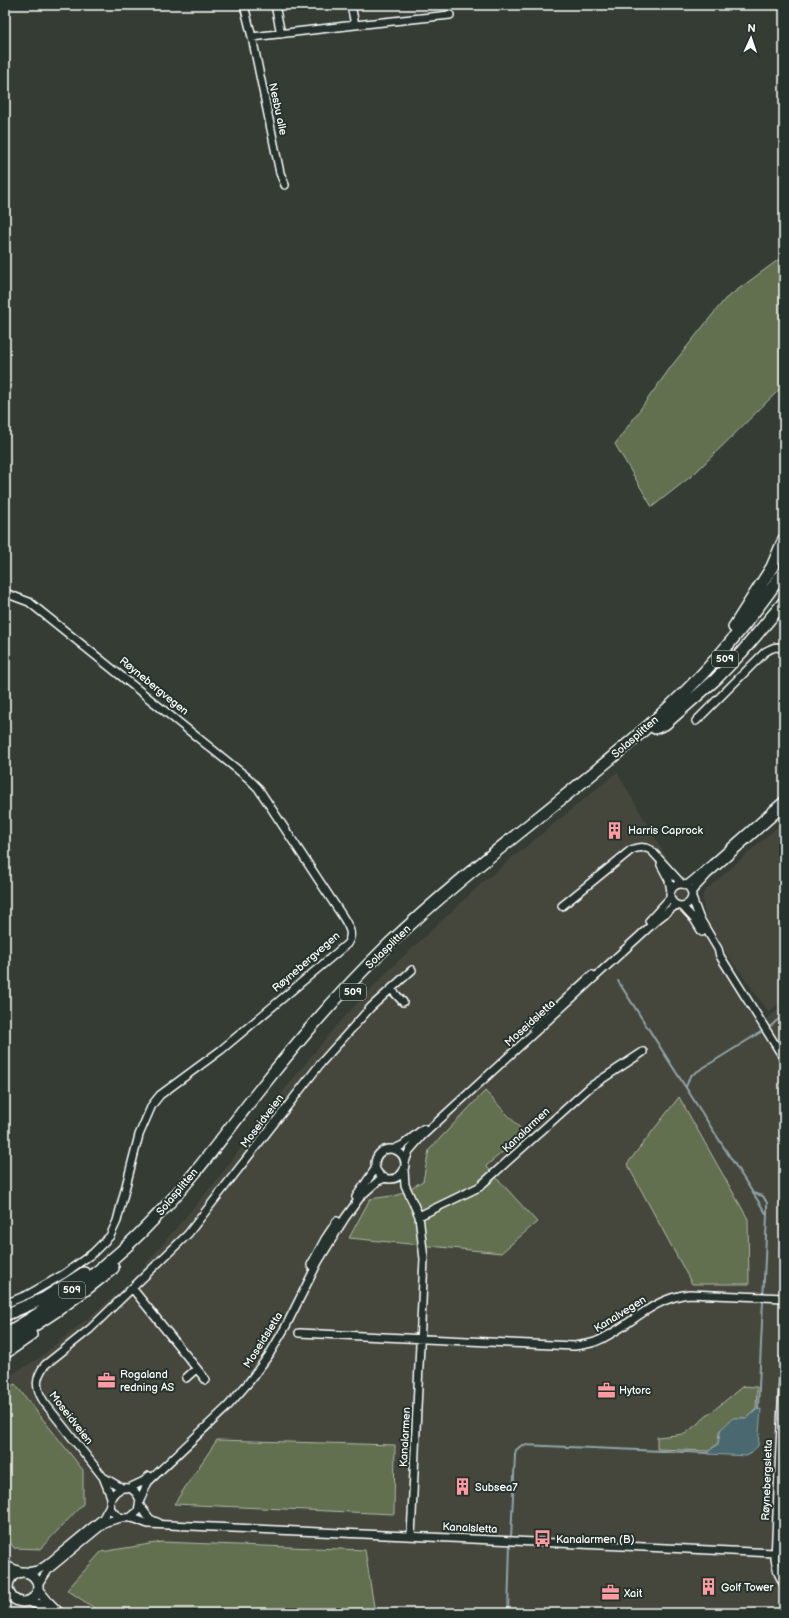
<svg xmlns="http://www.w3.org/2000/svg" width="789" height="1618" font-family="'Balsamiq Sans',sans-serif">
	<rect width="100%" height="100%" fill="#343c34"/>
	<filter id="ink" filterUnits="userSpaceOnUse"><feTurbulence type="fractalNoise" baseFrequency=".025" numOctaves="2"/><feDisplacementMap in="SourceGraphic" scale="8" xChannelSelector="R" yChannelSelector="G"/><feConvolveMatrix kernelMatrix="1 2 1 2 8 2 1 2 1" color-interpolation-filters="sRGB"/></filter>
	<g filter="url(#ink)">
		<!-- built -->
		<path fill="#44473d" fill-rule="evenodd" d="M617,772L762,1023L784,1005V1613H5V1378L38,1359L128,1285L217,1180L281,1094L334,1028L391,968L483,882ZM756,1410L744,1457L709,1451L748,1418Z
			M784,821V999L769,1012L728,956L705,915L702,900L703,894L706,890Z"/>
		<!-- green -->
		<path fill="#636f50" stroke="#b1b7a8" d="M782,257H784V385L694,474L652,507L615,444L673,364L725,299Z
			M485,1091L525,1133L486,1166L537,1222L501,1253L349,1238L370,1199L398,1195L423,1181L429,1150Z
			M679,1097L748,1219L749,1284H692L627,1164Z
			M15,1384L83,1470V1504L40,1549L14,1548L5,1535V1389Z
			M743,1386L757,1387L756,1409L746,1418H735L719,1431L718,1443L709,1451L657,1449V1437L685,1434Z
			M217,1440L395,1445L394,1514L174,1504Z
			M162,1542L365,1550L375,1613H102L67,1590L101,1552Z"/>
		<!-- water -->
		<path fill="#48686f" stroke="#91a4a9" d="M761,1409L758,1446L747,1456L708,1454L709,1451L718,1444L721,1429L733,1418H748L756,1410Z"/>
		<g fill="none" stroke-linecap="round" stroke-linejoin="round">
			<!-- stream -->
			<path stroke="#91a4a9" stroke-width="2" d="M618,981L767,1215L758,1409
				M686,1087L690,1076L772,1025L784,1014
				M753,1193L763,1196L767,1203V1214
				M511,1538L515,1455L516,1450L522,1445L708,1453
				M508,1613L510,1543"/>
			<defs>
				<path id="minor" d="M244,5L252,37L355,25L351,5
					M275,5L281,34
					M355,25L450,15
					M252,37L280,173L285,185
					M5,593L29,602L248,778L258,788L343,917C349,927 354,934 347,944L221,1050L160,1095L152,1105L139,1135L117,1221L110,1236L93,1253L64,1274L29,1294L5,1304
					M696,721L765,652C772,648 776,645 784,649
					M661,865L669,880L671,891
					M670 895a11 11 0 1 1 22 0a11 11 0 1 1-22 0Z
					M687,885L704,871L784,800
					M692,891L707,875L784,807
					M692,898L699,917L718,949L720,956L783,1057L784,1061
					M562,906L631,850C638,847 644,846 651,850L681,883
					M682,906L694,919L702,932
					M649,921L670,898
					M391,989L403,1002
					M533,1029L592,975
					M394,1149L403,1145L423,1129
					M375 1164a15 15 0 1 1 30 0a15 15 0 1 1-30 0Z
					M405,1162L409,1151L422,1136L658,919L676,905
					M404,1170L405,1185L419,1216L424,1259L411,1536
					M356,1197L375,1169
					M419,1216L479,1187L590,1087L643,1052
					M311,1265L325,1239L337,1221
					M132,1288L206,1380
					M299,1333L574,1346C581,1345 589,1344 595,1342C629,1328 649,1299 689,1294L784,1298
					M784,1359L775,1559L778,1573L784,1585
					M186,1378L196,1369
					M103,1477L122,1488
					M129,1488L144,1481L149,1476
					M111,1497L103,1477L44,1402C35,1388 35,1378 45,1365L90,1329L188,1234L321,1063L371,1007L412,970
					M140,1500L148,1482L228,1406L249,1382L269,1355L286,1326L318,1262L345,1218L361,1196L378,1181L385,1178
					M140,1506L150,1519L159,1523
					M130,1518L138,1511L140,1500C128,1470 95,1503 118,1516C122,1519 125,1517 130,1518C135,1518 142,1522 148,1524L775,1553
					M27,1572L38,1570L46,1565L103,1518L110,1505
					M38,1585L49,1569L106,1522L121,1518"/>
				<path id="tertiary" d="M5,1566L20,1572
					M8 1587a15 15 0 1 1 30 0a15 15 0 1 1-30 0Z
					M38,1590L48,1602L59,1613
					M28,1601L53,1609"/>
				<path id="trunk" d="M734,627L772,567L784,539
					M655,728L665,724L716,679L742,652L784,602
					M5,1315L45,1298L84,1273
					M5,1334C59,1303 111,1265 153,1220C193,1179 226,1132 261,1088C301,1037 343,989 389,944C483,854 594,781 687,690C723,654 755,613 784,571
					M5,1343C44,1321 79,1296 113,1268
					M5,1353L31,1335"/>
			</defs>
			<!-- minor casing -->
			<use href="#minor" stroke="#fff" stroke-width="10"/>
			<!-- tertiary casing -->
			<use href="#tertiary" stroke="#fff" stroke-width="12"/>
			<!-- trunk casing -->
			<use href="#trunk" stroke="#fff" stroke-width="14"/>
			<!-- minor -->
			<use href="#minor" stroke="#26332d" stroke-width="7"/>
			<!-- tertiary -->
			<use href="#tertiary" stroke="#26332d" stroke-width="9"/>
			<!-- trunk -->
			<use href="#trunk" stroke="#26332d" stroke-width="11"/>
		</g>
	</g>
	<!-- icons -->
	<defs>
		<symbol id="building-bare" viewBox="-9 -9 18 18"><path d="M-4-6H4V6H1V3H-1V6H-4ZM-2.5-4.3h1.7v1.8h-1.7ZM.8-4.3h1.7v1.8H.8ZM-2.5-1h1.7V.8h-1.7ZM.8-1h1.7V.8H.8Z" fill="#ff9aa2" stroke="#26332d" stroke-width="2.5" paint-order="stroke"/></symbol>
		<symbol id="office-bare" viewBox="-9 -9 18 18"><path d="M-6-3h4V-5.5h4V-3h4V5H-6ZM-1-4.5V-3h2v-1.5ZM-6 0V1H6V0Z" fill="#ff9aa2" stroke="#26332d" stroke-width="2.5" paint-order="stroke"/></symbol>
		<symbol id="bus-bare" viewBox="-9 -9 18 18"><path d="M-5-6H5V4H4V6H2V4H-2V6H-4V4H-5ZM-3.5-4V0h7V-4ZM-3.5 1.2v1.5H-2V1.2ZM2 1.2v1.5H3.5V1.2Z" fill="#ff9aa2" stroke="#26332d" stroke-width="2.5" paint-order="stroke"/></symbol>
	</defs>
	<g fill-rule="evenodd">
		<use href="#building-bare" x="602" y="818" width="25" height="25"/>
		<use href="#office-bare" x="94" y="1368" width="25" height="25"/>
		<use href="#office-bare" x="594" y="1378" width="25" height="25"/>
		<use href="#building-bare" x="450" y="1474" width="25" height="25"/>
		<use href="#bus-bare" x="530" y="1526" width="25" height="25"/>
		<use href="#building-bare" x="696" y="1574" width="25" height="25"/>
		<use href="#office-bare" x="598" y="1580" width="25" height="25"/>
	</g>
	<g text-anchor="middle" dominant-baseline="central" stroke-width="4" stroke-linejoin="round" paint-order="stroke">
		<!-- shield labels -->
		<g fill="#26332d" stroke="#bec2c0" stroke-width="1">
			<rect x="712" y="651" width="26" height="16" rx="3"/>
			<rect x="340" y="984" width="26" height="16" rx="3"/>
			<rect x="59" y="1282" width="26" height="16" rx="3"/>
		</g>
		<g font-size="10" font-weight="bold" fill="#fff">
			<text x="725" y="659">509</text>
			<text x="353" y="992">509</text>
			<text x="72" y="1290">509</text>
		</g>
		<!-- street labels -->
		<g font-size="11" fill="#fff" stroke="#26332d">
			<text transform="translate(278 109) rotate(78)">Nesbu alle</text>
			<text transform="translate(154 686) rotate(39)">Røynebergvegen</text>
			<text transform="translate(635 737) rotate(-41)">Solasplitten</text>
			<text transform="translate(388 947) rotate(-44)">Solasplitten</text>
			<text transform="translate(306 962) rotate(-41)">Røynebergvegen</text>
			<text transform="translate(530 1023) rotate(-42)">Moseidsletta</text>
			<text transform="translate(262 1121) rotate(-53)">Moseidveien</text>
			<text transform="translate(526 1130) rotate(-43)">Kanalarmen</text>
			<text transform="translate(177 1192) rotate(-50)">Solasplitten</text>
			<text transform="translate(620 1314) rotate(-32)">Kanalvegen</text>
			<text transform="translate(263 1340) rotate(-58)">Moseidsletta</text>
			<text transform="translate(71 1418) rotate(52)">Moseidveien</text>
			<text transform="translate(405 1437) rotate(-87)">Kanalarmen</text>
			<text transform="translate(767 1480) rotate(-88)">Røynebergsletta</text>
			<text transform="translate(470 1528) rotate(3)">Kanalsletta</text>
		</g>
		<!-- poi labels -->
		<g font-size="11" fill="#fff" stroke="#26332d" text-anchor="start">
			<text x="628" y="830">Harris Caprock</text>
			<text x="120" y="1374">Rogaland<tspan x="120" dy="13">redning AS</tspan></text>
			<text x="619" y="1390">Hytorc</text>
			<text x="475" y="1487">Subsea7</text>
			<text x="556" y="1539">Kanalarmen (B)</text>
			<text x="721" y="1587">Golf Tower</text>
			<text x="624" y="1593">Xait</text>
		</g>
	</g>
	<!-- margin -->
	<rect width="789" height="1618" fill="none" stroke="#26332d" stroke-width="20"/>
	<rect x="10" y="10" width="769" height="1598" fill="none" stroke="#fff" stroke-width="1.5" filter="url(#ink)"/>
	<!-- north arrow -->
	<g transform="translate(751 38) rotate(3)" stroke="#26332d" stroke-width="3" paint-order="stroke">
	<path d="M0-3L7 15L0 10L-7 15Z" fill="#ffffff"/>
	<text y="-6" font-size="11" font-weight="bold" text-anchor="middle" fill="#ffffff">N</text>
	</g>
</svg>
